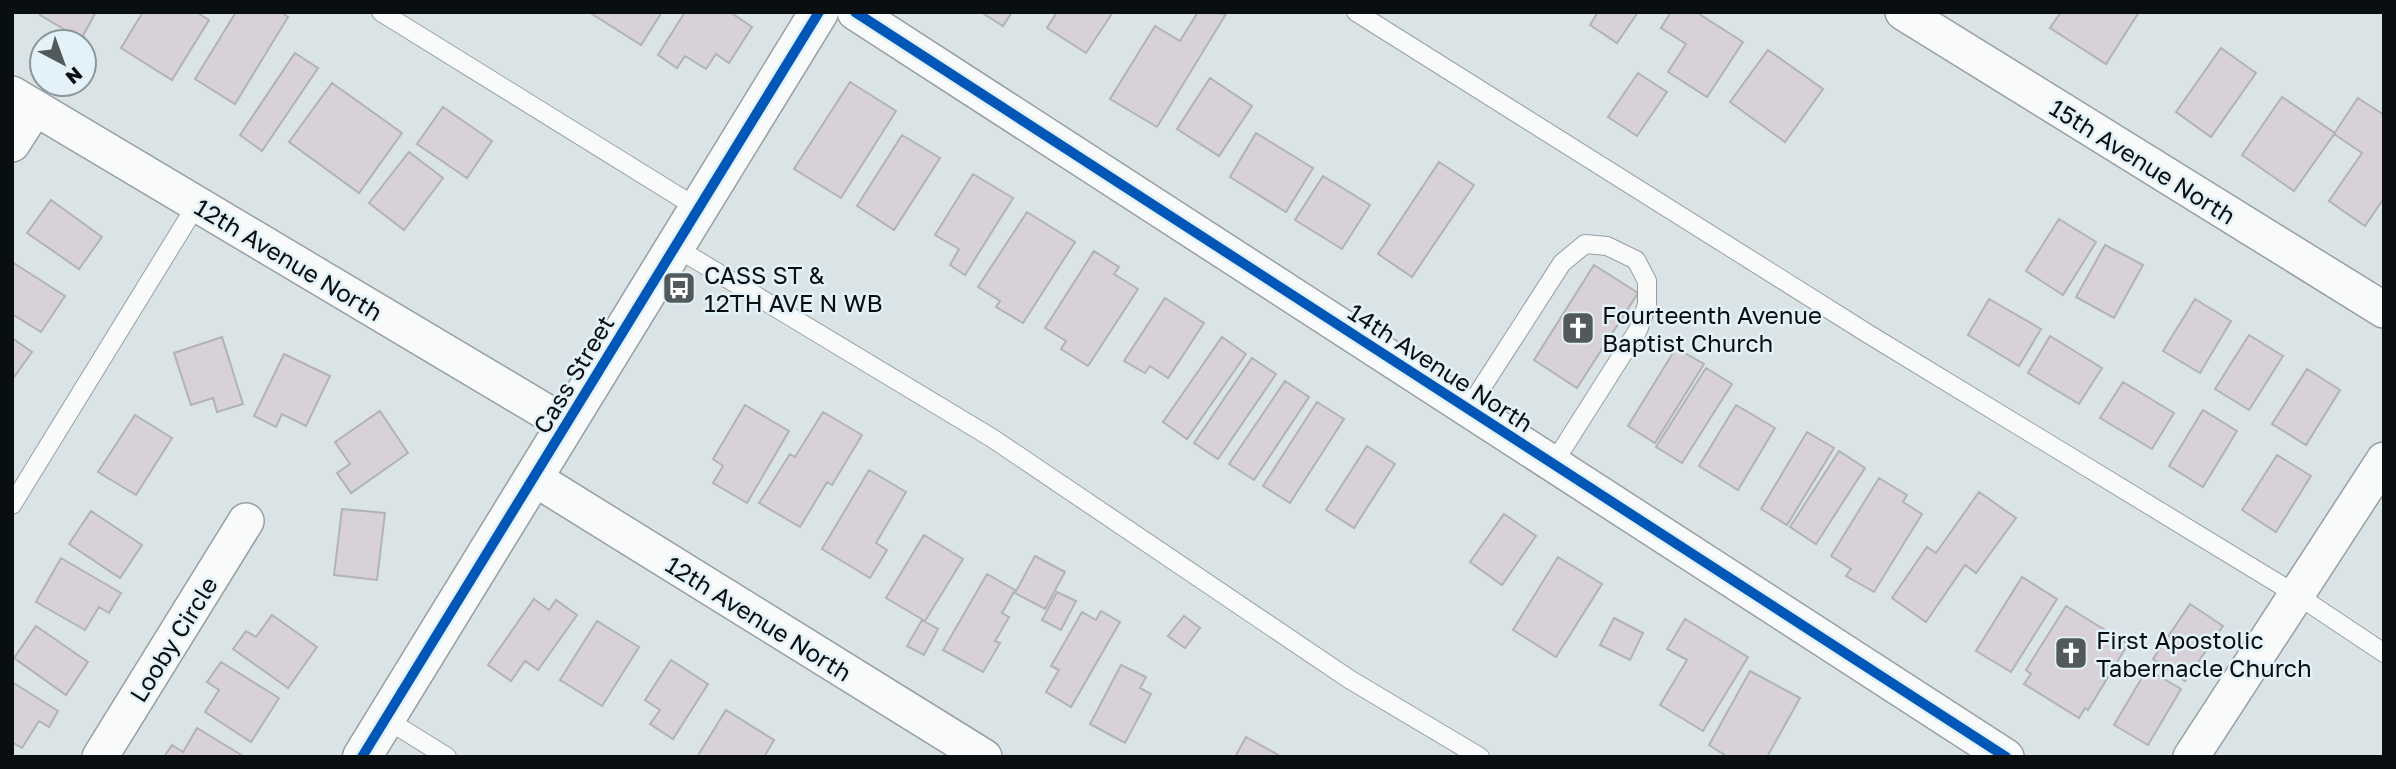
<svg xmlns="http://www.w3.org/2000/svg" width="2396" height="769" font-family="'Golos Text',sans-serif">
	<rect width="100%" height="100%" fill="#dae3e6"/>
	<!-- building -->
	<path fill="#d9d1d8" stroke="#b1b3b5" stroke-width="2" d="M41,12H96L81,39L40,15Z
		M143,12H196L209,20L172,80L121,48Z
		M236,12H281L288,17L235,104L195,79Z
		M589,12H662L641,45Z
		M685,12H730L752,27L729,63L716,54L706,69L685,56L677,68L658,55Z
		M981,12H1012L1003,26Z
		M1057,12H1113L1086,53L1047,28Z
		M1198,12L1226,14L1157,127L1110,99L1155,26L1180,41Z
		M1598,12H1638L1617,43L1590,25Z
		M1671,12H1696L1743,42L1707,97L1668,72L1686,44L1661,28Z
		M2061,12H2139L2106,64L2050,28Z
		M2221,48L2256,73L2211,137L2176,112Z
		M1768,50L1823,89L1785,142L1730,102Z
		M295,53L318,68L262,151L240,135Z
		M1638,73L1667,92L1637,136L1608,117Z
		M1210,78L1252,106L1219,156L1177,129Z
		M850,82L896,111L841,198L794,169Z
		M332,83L402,133L359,193L289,142Z
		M2282,97L2335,133L2294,191L2242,155Z
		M2358,98L2384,115V198L2365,226L2329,201L2362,153L2334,134Z
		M443,107L492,141L467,178L417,144Z
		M1256,133L1313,168L1286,212L1230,177Z
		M902,135L940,158L894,230L857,206Z
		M409,152L443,178L404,230L369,203Z
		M1439,162L1474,185L1412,277L1378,254Z
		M973,174L1013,198L965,275L950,265L959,249L935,235Z
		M1323,176L1370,205L1342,249L1295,220Z
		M51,200L102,237L79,269L27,233Z
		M1027,212L1075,242L1023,323L996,307L1000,301L978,287Z
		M2059,219L2096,242L2063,295L2026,271Z
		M2105,245L2143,265L2114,318L2076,297Z
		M1094,251L1119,267L1114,274L1138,289L1088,366L1061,349L1066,341L1045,328Z
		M12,262L65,296L41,332L12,314Z
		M1594,265L1638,293L1577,388L1534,360Z
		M1165,298L1204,323L1168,378L1150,366L1145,373L1124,361Z
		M1989,299L2041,329L2019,366L1968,335Z
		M2195,299L2231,321L2200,373L2163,351Z
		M2249,335L2283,356L2249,410L2215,389Z
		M2050,336L2102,368L2079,404L2028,373Z
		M222,337L243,404L217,412L213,398L191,405L174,353Z
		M1222,337L1246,354L1187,439L1163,422Z
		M12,338L32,352L12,380Z
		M1676,348L1704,364L1655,443L1628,426Z
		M284,354L330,376L306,426L282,414L276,427L254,416Z
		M1252,358L1276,374L1218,459L1194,443Z
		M1706,368L1732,384L1682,463L1656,447Z
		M2307,369L2340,390L2306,445L2272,424Z
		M1285,381L1309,397L1254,480L1229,464Z
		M2123,382L2174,413L2152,449L2100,418Z
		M1317,402L1344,419L1290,503L1263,486Z
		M745,405L789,431L747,503L713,483L723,466L713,459Z
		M1736,405L1775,428L1738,490L1699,466Z
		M2203,410L2237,431L2203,487L2169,466Z
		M380,411L408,453L351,493L337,473L350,464L335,442Z
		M823,412L862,435L832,485L827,482L800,527L759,503L790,454L795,457Z
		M135,415L172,438L136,495L98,472Z
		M1807,432L1834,448L1787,525L1761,509Z
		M1367,446L1395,464L1354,528L1326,510Z
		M1839,451L1865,468L1816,544L1790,527Z
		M2277,455L2311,476L2276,532L2242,510Z
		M869,470L906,492L876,543L887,550L870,578L822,549Z
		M1879,478L1907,495L1903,502L1922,514L1874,592L1846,576L1851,569L1831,556Z
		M1979,492L2016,518L1976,573L1965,565L1926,622L1892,598L1927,547L1936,553Z
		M342,509L385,513L377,580L334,575Z
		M91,511L142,545L120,578L69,544Z
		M1504,514L1536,536L1502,585L1470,562Z
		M924,535L963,559L925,621L886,598Z
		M1035,556L1065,572L1045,609L1015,593Z
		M1558,557L1602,584L1556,657L1513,630Z
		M61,558L121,593L109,613L99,607L85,630L36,602Z
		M987,574L1015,590L1002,613L1009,617L995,641L1000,643L983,672L943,650Z
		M2022,577L2057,599L2011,672L1976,651Z
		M1057,592L1076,601L1061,630L1042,620Z
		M534,599L549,610L556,600L577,615L538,670L525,661L511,681L488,665Z
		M2190,604L2223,626L2185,681L2153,659Z
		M2066,606L2128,644L2088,710L2085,708L2079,718L2024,684L2031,674L2026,670Z
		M1101,611L1120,622L1071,707L1046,692L1059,670L1051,666L1082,612L1096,620Z
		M272,615L317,647L288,688L233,649L246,631L256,637Z
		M1184,616L1200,628L1185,648L1168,636Z
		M1614,618L1643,633L1630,660L1600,645Z
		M1685,619L1748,657L1703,731L1660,705L1687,660L1667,649Z
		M922,620L938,629L924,655L907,646Z
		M597,621L639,647L602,706L560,680Z
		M36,626L88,662L66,695L14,658Z
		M671,660L708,684L673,739L650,724L660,710L645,700Z
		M221,662L279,698L251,742L205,712L219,690L207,682Z
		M1121,665L1146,677L1140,688L1151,694L1125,743L1090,724Z
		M2147,669L2181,689L2148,745L2114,725Z
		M1750,671L1800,698L1767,757H1728L1709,745Z
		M12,682L58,711L49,727L39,721L22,748L12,742Z
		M726,710L774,740L764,757H697Z
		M197,728L243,756V757H164L172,745L183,752Z
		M1246,737L1282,757H1235Z"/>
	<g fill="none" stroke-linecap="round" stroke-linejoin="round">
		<defs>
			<path id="lane" d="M381,12L699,209
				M1356,12L1870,335L2297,595L2384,653
				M675,247L992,438L1349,679L1480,757
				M1468,409L1562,263L1585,244L1607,246L1636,260L1647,281V305L1638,330L1553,464
				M12,505L197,204
				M386,719L447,757"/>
			<path id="street" d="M855,12L2006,757
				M1903,12L2384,310
				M12,94L566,424
				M12,144L35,108
				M534,478L984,757
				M100,757L246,521
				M2191,757L2384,460"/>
			<path id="secondary" d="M362,757L819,12"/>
		</defs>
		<!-- lane casing -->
		<use href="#lane" stroke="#989fa2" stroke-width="20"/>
		<!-- street casing -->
		<use href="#street" stroke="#989fa2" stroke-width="38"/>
		<!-- secondary casing -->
		<use href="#secondary" stroke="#989fa2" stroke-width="41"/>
		<!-- lane -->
		<use href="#lane" stroke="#f9fbfb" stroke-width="18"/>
		<!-- street -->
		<use href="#street" stroke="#f9fbfb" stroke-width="35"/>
		<!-- secondary -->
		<use href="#secondary" stroke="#f9fbfb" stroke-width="38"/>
		<defs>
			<path id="cycleway" d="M855,12L2006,757
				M362,757L819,12"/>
		</defs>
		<!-- cycleway casing -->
		<use href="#cycleway" stroke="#e2f2f8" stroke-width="15"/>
		<!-- cycleway -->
		<use href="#cycleway" stroke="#0057b8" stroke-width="10"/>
	</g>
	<!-- icons -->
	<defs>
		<symbol id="bus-square" viewBox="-11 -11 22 22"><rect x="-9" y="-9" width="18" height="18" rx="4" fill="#52595b" stroke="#e2f2f8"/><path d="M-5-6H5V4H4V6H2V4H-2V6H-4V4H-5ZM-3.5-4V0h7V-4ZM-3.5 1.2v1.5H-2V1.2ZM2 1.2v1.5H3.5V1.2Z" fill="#fff"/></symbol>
		<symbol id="church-square" viewBox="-11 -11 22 22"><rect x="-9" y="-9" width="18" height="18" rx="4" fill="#52595b" stroke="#e2f2f8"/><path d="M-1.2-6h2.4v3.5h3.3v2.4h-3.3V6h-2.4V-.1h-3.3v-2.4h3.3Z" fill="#fff"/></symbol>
	</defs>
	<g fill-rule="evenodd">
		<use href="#bus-square" x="660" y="269" width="38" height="38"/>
		<use href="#church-square" x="1559" y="309" width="38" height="38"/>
		<use href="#church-square" x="2052" y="634" width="38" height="38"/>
	</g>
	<g text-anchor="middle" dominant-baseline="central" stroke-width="5" stroke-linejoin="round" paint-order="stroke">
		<!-- street labels -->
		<g font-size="24" fill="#090e10" stroke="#e2f2f8">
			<text transform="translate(2143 161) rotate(32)">15th Avenue North</text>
			<text transform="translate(289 259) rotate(31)">12th Avenue North</text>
			<text transform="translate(1441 367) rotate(33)">14th Avenue North</text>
			<text transform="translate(573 374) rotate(-59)">Cass Street</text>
			<text transform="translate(759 618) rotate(32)">12th Avenue North</text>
			<text transform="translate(173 639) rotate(-58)">Looby Circle</text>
		</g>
		<!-- poi labels -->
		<g font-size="24" fill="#090e10" stroke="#e2f2f8" text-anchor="start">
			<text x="704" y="274">CASS ST &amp;<tspan x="704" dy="28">12TH AVE N WB</tspan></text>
			<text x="1602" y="314">Fourteenth Avenue<tspan x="1602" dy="28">Baptist Church</tspan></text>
			<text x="2096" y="639">First Apostolic<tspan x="2096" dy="28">Tabernacle Church</tspan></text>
		</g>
	</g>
	<!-- border -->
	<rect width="2396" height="769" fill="none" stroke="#090e10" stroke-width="28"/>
	<!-- north arrow -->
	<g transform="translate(63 63) rotate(139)"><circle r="33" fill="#e2f2f8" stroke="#8b979b" stroke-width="2"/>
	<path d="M0-5L12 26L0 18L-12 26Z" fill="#52595b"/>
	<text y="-10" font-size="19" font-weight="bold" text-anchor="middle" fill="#090e10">N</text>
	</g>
</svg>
